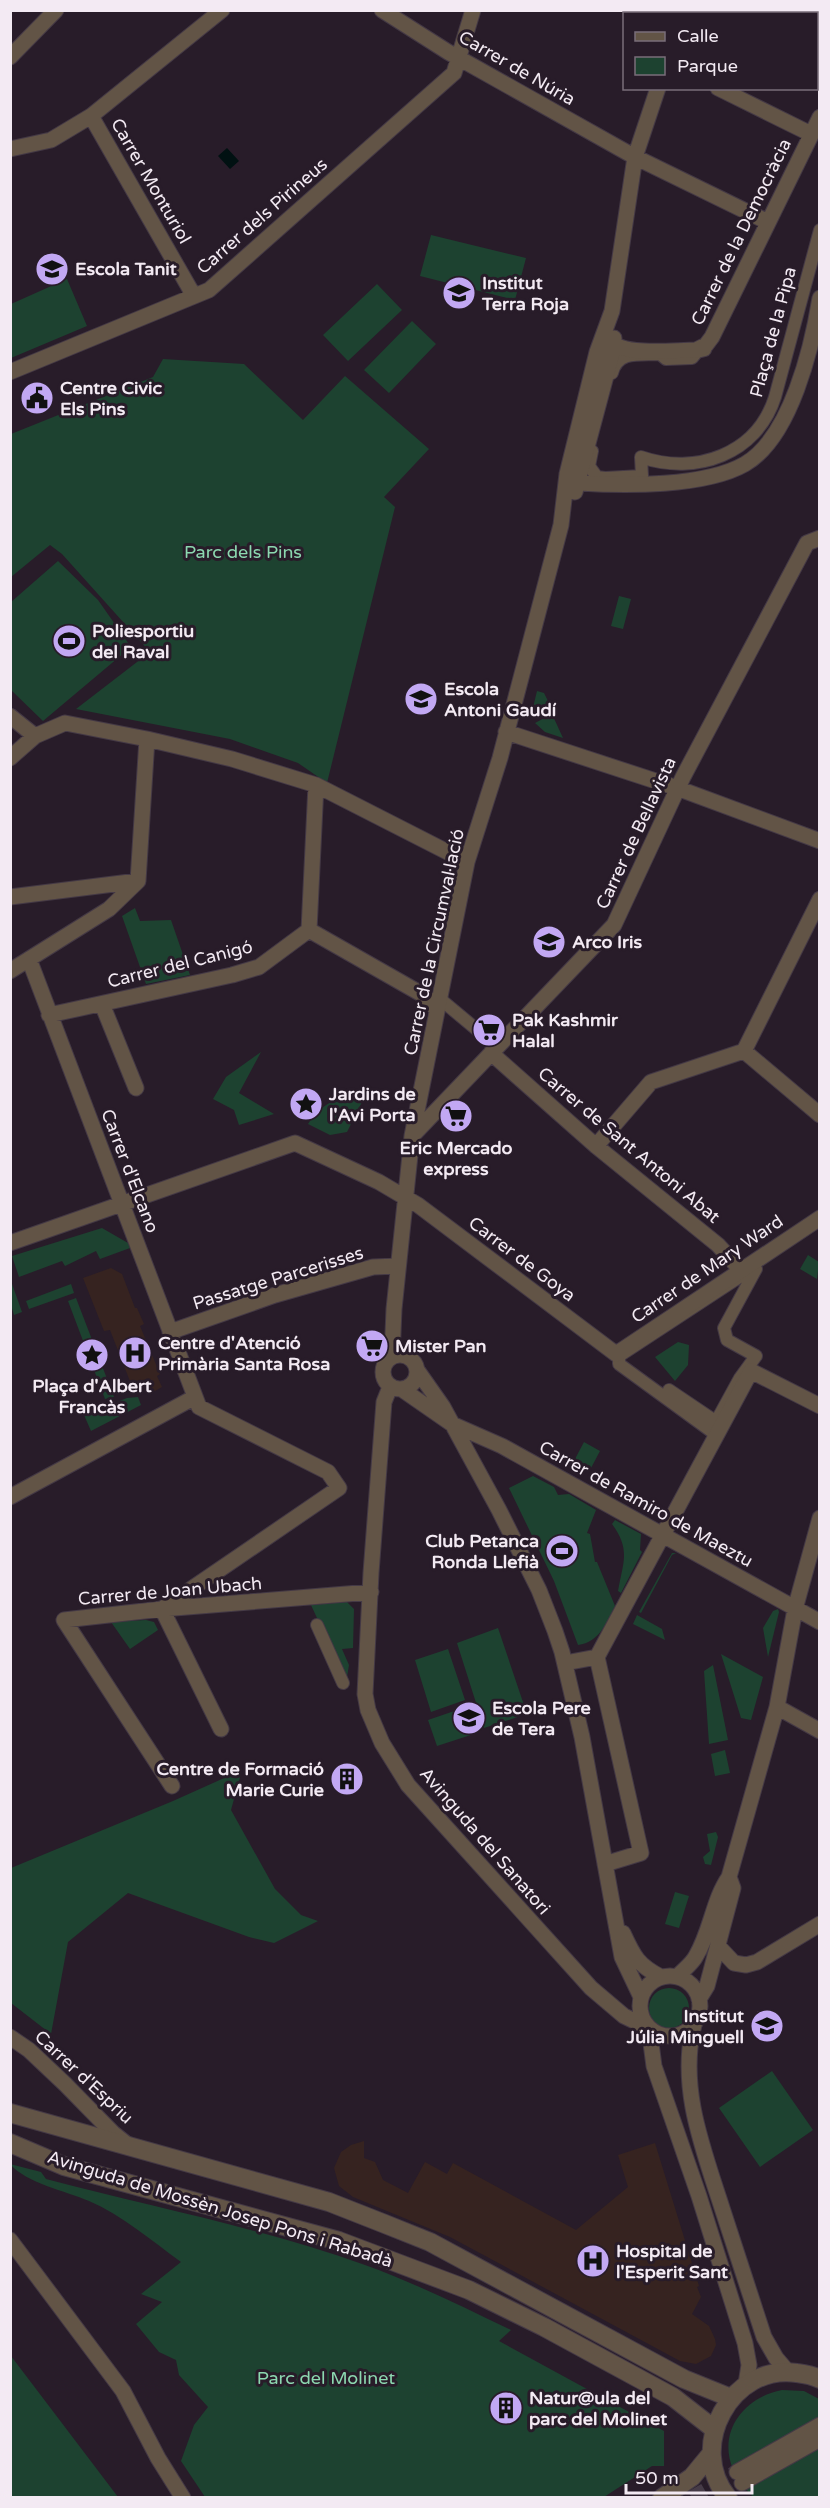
<svg xmlns="http://www.w3.org/2000/svg" width="830" height="2508" font-family="'Varela Round',sans-serif">
	<rect width="100%" height="100%" fill="#281c29"/>
	<!-- medical -->
	<path fill="#362320" d="M111,1268L122,1274L135,1308H137L144,1324L140,1326L160,1374L157,1376L162,1387L148,1395L143,1384L133,1389L110,1330L104,1331L83,1278Z
		M364,2141V2158L375,2162L383,2180L408,2193L425,2162L447,2174L453,2163L576,2230L628,2187L618,2155L655,2143L699,2286L697,2287L701,2297L692,2314L709,2326L715,2339L716,2345L711,2356L696,2364L680,2361L450,2237L353,2197L339,2186L334,2168L341,2152L351,2145Z"/>
	<!-- green -->
	<path fill="#1d4230" d="M431,235L526,258L515,300L420,276Z
		M67,279L87,326L11,358V304Z
		M377,284L402,310L348,361L323,335Z
		M412,321L436,344L389,393L364,370Z
		M163,359L244,364L303,420L345,376L429,449L384,497L395,507L327,783L298,763L230,739L76,709L150,652L62,554L50,545L11,577V434L153,377Z
		M58,561L98,600L131,647L43,721L11,690V602Z
		M619,596L631,599L623,629L611,626Z
		M537,691L544,693L551,707L531,716Z
		M552,714L563,738L545,732L535,723Z
		M135,908L140,921L171,920L190,975L146,984L122,916Z
		M261,1052L239,1093L274,1114L239,1125L234,1110L213,1099L226,1077Z
		M354,1095L363,1100L347,1132L330,1135L308,1124C318,1107 334,1098 354,1095Z
		M102,1228L128,1243L130,1248L100,1259L96,1251L65,1266L62,1261L19,1277L12,1256Z
		M808,1255L819,1262L817,1279L800,1269Z
		M11,1281L22,1312L14,1315L11,1305Z
		M71,1284L74,1293L29,1309L26,1301Z
		M76,1298L114,1397L105,1399L68,1301Z
		M678,1342L689,1345L688,1365L675,1381L655,1357Z
		M138,1397L141,1405L91,1431L84,1415L127,1398Z
		M584,1442L600,1451L591,1468L575,1459Z
		M533,1476L554,1487L558,1495L569,1494L596,1510L587,1533L590,1534L595,1562H597L615,1606C606,1623 600,1642 578,1645L554,1581L509,1488Z
		M615,1520L641,1534L640,1550L642,1552L621,1593L618,1591C623,1562 631,1550 612,1524Z
		M672,1553H676L672,1555L641,1613L639,1612Z
		M347,1602L354,1609L353,1648L342,1649L349,1665L347,1677L340,1668L311,1605Z
		M778,1609L779,1612L768,1657L763,1628L773,1611Z
		M637,1615L662,1629L665,1640L633,1624Z
		M146,1620L154,1622L158,1630L130,1649L111,1622Z
		M498,1628L527,1714L484,1728L457,1643Z
		M448,1649L465,1700L431,1712L415,1660Z
		M721,1654L763,1677L751,1720L741,1718Z
		M713,1665L728,1740L709,1744L704,1671Z
		M469,1706L477,1733L437,1746L428,1720Z
		M725,1750L730,1773L715,1776L711,1754Z
		M242,1770L231,1810L275,1889L301,1915L318,1921L274,1943L249,1937L128,1893L68,1942L51,2034L11,2003V1868L173,1801Z
		M716,1832L718,1837L711,1865L705,1864L703,1857L710,1851L707,1834Z
		M675,1892L689,1896L679,1928L665,1924Z
		M649 2008a20 20 0 1 1 40 0a20 20 0 1 1-40 0Z
		M772,2071L813,2130L760,2167L719,2108Z
		M10,2164L41,2172L46,2179C152,2207 262,2228 365,2265C415,2283 463,2307 511,2330L499,2341L664,2431V2466H652L604,2497H205L181,2461L194,2425L208,2407L179,2375L176,2360L159,2352L136,2324L162,2302L141,2294L181,2262C152,2241 122,2215 89,2201C66,2191 26,2183 10,2164Z
		M11,2356L118,2497H11Z
		M782,2390L804,2391L819,2399V2419L733,2469C717,2431 745,2397 782,2390Z
		M819,2442V2497H753L743,2486Z"/>
	<!-- water -->
	<path fill="#011112" d="M227,148L239,161L230,169L218,156Z"/>
	<g fill="none" stroke-linecap="round" stroke-linejoin="round">
		<!-- minor-tunnel -->
		<path stroke="#463b47" stroke-width="15" stroke-dasharray="15 8" stroke-linecap="butt" d="M692,2498L737,2472"/>
		<defs>
			<path id="pedestrian" d="M612,373C618,350 640,355 660,354L666,359L692,358L697,352L705,350
				M592,451L589,466L597,477L605,478L642,476L641,457C696,476 757,454 775,397L820,230
				M439,998L488,1039
				M756,1269L724,1328L727,1340L756,1356L740,1378L711,1431L619,1364V1356L747,1272Z
				M669,1390L715,1421
				M317,1625L343,1683"/>
			<path id="minor" d="M382,10L448,52L635,157L768,222
				M819,10L820,11
				M691,14L693,10
				M10,57L56,10
				M718,88L811,134
				M91,116L194,296
				M10,149L51,140L91,116L222,10
				M603,336C620,358 670,350 696,350L706,345L712,337L820,117
				M10,372L209,290L454,73L473,10
				M567,474L579,483C625,486 705,487 745,464C791,437 812,347 820,298
				M575,492L614,346V338
				M10,716L35,736
				M506,732L677,788L820,841
				M10,758L35,736L65,723L147,739L232,759L316,785L467,862
				M10,897L138,881
				M309,930L425,996L437,1010
				M29,959L199,1407L328,1472L339,1488L162,1609
				M10,971L109,909L138,881L147,739
				M102,1004L136,1088
				M49,1015L232,975L259,967L309,930L316,785
				M744,1051L820,1115
				M491,1053L596,1146L718,1245L740,1269
				M412,1136L614,925L683,777L807,543L820,538
				M596,1146L651,1082L744,1051L820,899
				M10,1243L295,1143L379,1182L418,1205L616,1354L820,1218
				M170,1332L275,1295L373,1267L398,1266
				M383 1372a17 17 0 1 1 34 0a17 17 0 1 1-34 0Z
				M392,1357L394,1309L412,1136L467,862L500,758L561,525L567,474L597,352L612,311L635,157L658,88
				M417,1370L443,1407L499,1510L539,1590L555,1631L562,1652L582,1737L622,1957L641,1997
				M390,1387L384,1402L371,1573L365,1694L368,1710L382,1743L408,1785L591,1988L624,2016L649,2028
				M403,1390L452,1424L502,1446L820,1622
				M10,1497L195,1397
				M162,1609L221,1729
				M597,1657L641,1853L605,1864
				M565,1663L597,1657L751,1371L820,1406
				M777,1707L820,1731
				M172,1786L64,1620L162,1609L371,1592
				M623,1933C634,1957 638,1965 661,1977
				M718,1946L734,1963L746,1965L757,1962L820,1924
				M640 2006a30 30 0 1 1 60 0a30 30 0 1 1-60 0Z
				M677,1977C683,1970 692,1964 696,1956C711,1931 713,1900 729,1877L777,1707L795,1609L820,1518
				M699,1999L707,1986L733,1888L729,1877
				M694,2025C678,2088 704,2151 723,2211C737,2253 750,2295 764,2337L776,2358L788,2372
				M649,2028L654,2066L699,2196L745,2343L749,2365L746,2384
				M10,2037L29,2050L65,2084L113,2133L128,2145
				M10,2240L123,2391L158,2458L183,2498
				M737,2472L820,2425
				M742,2483L820,2439"/>
			<path id="tertiary" d="M10,2113L329,2202L385,2224L430,2242L684,2379L731,2398
				M10,2143L64,2166L339,2241L469,2290L544,2327L673,2397L714,2429
				M662,2498L692,2477L711,2454
				M728,2498C686,2447 731,2363 797,2373C805,2374 812,2375 820,2379"/>
		</defs>
		<!-- pedestrian casing -->
		<use href="#pedestrian" stroke="#443945" stroke-width="14"/>
		<!-- minor casing -->
		<use href="#minor" stroke="#443945" stroke-width="17"/>
		<!-- tertiary casing -->
		<use href="#tertiary" stroke="#443945" stroke-width="20"/>
		<!-- pedestrian -->
		<use href="#pedestrian" stroke="#625446" stroke-width="12"/>
		<!-- minor -->
		<use href="#minor" stroke="#625446" stroke-width="15"/>
		<!-- tertiary -->
		<use href="#tertiary" stroke="#625446" stroke-width="18"/>
	</g>
	<!-- icons -->
	<defs>
		<symbol id="school-disc" viewBox="-11 -11 22 22"><circle r="9.5" fill="#c2a8f3" stroke="#281c29"/><path d="M0-5L7-2L0 1L-7-2ZM-4 1L0 2.5L4 1V4Q0 6-4 4Z" fill="#111"/></symbol>
		<symbol id="civic-disc" viewBox="-11 -11 22 22"><circle r="9.5" fill="#c2a8f3" stroke="#281c29"/><path d="M-.6-6.5H3V-4.5H.6V-3L4-1V1h2V6H-6V1h2V-1L-.6-3ZM-1.2 2.5V6h2.4V2.5Z" fill="#111"/></symbol>
		<symbol id="stadium-disc" viewBox="-11 -11 22 22"><circle r="9.5" fill="#c2a8f3" stroke="#281c29"/><path d="M0-5a6.5 5 0 1 0 0 10a6.5 5 0 1 0 0-10ZM-3.5-1.8h7v3.6h-7Z" fill="#111"/></symbol>
		<symbol id="supermarket-disc" viewBox="-11 -11 22 22"><circle r="9.5" fill="#c2a8f3" stroke="#281c29"/><path d="M-6-5.5h2.5l.6 2H6L4.5 2H-2.5L-4.4-4H-6ZM-1.5 3.2a1.3 1.3 0 1 0 .1 0ZM3 3.2a1.3 1.3 0 1 0 .1 0Z" fill="#111"/></symbol>
		<symbol id="sight-disc" viewBox="-11 -11 22 22"><circle r="9.5" fill="#c2a8f3" stroke="#281c29"/><path d="M0-6L1.8-2.2L6-1.7L2.9 1.2L3.7 5.4L0 3.3L-3.7 5.4L-2.9 1.2L-6-1.7L-1.8-2.2Z" fill="#111"/></symbol>
		<symbol id="hospital-disc" viewBox="-11 -11 22 22"><circle r="9.5" fill="#c2a8f3" stroke="#281c29"/><path d="M-5-5h3v3.5h4V-5h3V5h-3V1.5h-4V5h-3Z" fill="#111"/></symbol>
		<symbol id="building-disc" viewBox="-11 -11 22 22"><circle r="9.5" fill="#c2a8f3" stroke="#281c29"/><path d="M-4-6H4V6H1V3H-1V6H-4ZM-2.5-4.3h1.7v1.8h-1.7ZM.8-4.3h1.7v1.8H.8ZM-2.5-1h1.7V.8h-1.7ZM.8-1h1.7V.8H.8Z" fill="#111"/></symbol>
	</defs>
	<g fill-rule="evenodd">
		<use href="#school-disc" x="33" y="250" width="38" height="38"/>
		<use href="#school-disc" x="440" y="274" width="38" height="38"/>
		<use href="#civic-disc" x="18" y="379" width="38" height="38"/>
		<use href="#stadium-disc" x="50" y="622" width="38" height="38"/>
		<use href="#school-disc" x="402" y="680" width="38" height="38"/>
		<use href="#school-disc" x="530" y="923" width="38" height="38"/>
		<use href="#supermarket-disc" x="470" y="1011" width="38" height="38"/>
		<use href="#sight-disc" x="287" y="1085" width="38" height="38"/>
		<use href="#supermarket-disc" x="437" y="1097" width="38" height="38"/>
		<use href="#supermarket-disc" x="353" y="1327" width="38" height="38"/>
		<use href="#hospital-disc" x="116" y="1334" width="38" height="38"/>
		<use href="#sight-disc" x="73" y="1336" width="38" height="38"/>
		<use href="#stadium-disc" x="543" y="1532" width="38" height="38"/>
		<use href="#school-disc" x="450" y="1699" width="38" height="38"/>
		<use href="#building-disc" x="328" y="1760" width="38" height="38"/>
		<use href="#school-disc" x="748" y="2007" width="38" height="38"/>
		<use href="#hospital-disc" x="574" y="2242" width="38" height="38"/>
		<use href="#building-disc" x="487" y="2389" width="38" height="38"/>
	</g>
	<g text-anchor="middle" dominant-baseline="central" stroke-width="6" stroke-linejoin="round" paint-order="stroke">
		<!-- street labels -->
		<g font-size="18" fill="#f3eaf3" stroke="#281c29">
			<text transform="translate(517 68) rotate(30)">Carrer de Núria</text>
			<text transform="translate(151 181) rotate(60)">Carrer Monturiol</text>
			<text transform="translate(262 216) rotate(-41)">Carrer dels Pirineus</text>
			<text transform="translate(741 232) rotate(-64)">Carrer de la Democràcia</text>
			<text transform="translate(773 332) rotate(-75)">Plaça de la Pipa</text>
			<text transform="translate(636 833) rotate(-65)">Carrer de Bellavista</text>
			<text transform="translate(434 942) rotate(-78)">Carrer de la Circumval·lació</text>
			<text transform="translate(180 964) rotate(-14)">Carrer del Canigó</text>
			<text transform="translate(629 1145) rotate(40)">Carrer de Sant Antoni Abat</text>
			<text transform="translate(130 1171) rotate(69)">Carrer d'Elcano</text>
			<text transform="translate(522 1259) rotate(37)">Carrer de Goya</text>
			<text transform="translate(707 1269) rotate(-34)">Carrer de Mary Ward</text>
			<text transform="translate(278 1278) rotate(-17)">Passatge Parcerisses</text>
			<text transform="translate(646 1504) rotate(29)">Carrer de Ramiro de Maeztu</text>
			<text transform="translate(170 1591) rotate(-5)">Carrer de Joan Ubach</text>
			<text transform="translate(485 1841) rotate(49)">Avinguda del Sanatori</text>
			<text transform="translate(84 2077) rotate(43)">Carrer d'Espriu</text>
			<text transform="translate(220 2209) rotate(17)">Avinguda de Mossèn Josep Pons i Rabadà</text>
		</g>
		<!-- poi labels -->
		<g font-size="18" font-weight="bold" fill="#f3eaf3" stroke="#281c29" text-anchor="start">
			<text x="75" y="269">Escola Tanit</text>
			<text x="482" y="283">Institut<tspan x="482" dy="21">Terra Roja</tspan></text>
			<text x="60" y="388">Centre Civic<tspan x="60" dy="21">Els Pins</tspan></text>
			<text x="92" y="631">Poliesportiu<tspan x="92" dy="21">del Raval</tspan></text>
			<text x="444" y="689">Escola<tspan x="444" dy="21">Antoni Gaudí</tspan></text>
			<text x="572" y="942">Arco Iris</text>
			<text x="512" y="1020">Pak Kashmir<tspan x="512" dy="21">Halal</tspan></text>
			<text x="329" y="1094">Jardins de<tspan x="329" dy="21">l'Avi Porta</tspan></text>
			<text x="456" y="1148" text-anchor="middle">Eric Mercado<tspan x="456" dy="21">express</tspan></text>
			<text x="158" y="1343">Centre d'Atenció<tspan x="158" dy="21">Primària Santa Rosa</tspan></text>
			<text x="395" y="1346">Mister Pan</text>
			<text x="92" y="1386" text-anchor="middle">Plaça d'Albert<tspan x="92" dy="21">Francàs</tspan></text>
			<text x="539" y="1541" text-anchor="end">Club Petanca<tspan x="539" dy="21">Ronda Llefià</tspan></text>
			<text x="492" y="1708">Escola Pere<tspan x="492" dy="21">de Tera</tspan></text>
			<text x="324" y="1769" text-anchor="end">Centre de Formació<tspan x="324" dy="21">Marie Curie</tspan></text>
			<text x="744" y="2016" text-anchor="end">Institut<tspan x="744" dy="21">Júlia Minguell</tspan></text>
			<text x="616" y="2251">Hospital de<tspan x="616" dy="21">l'Esperit Sant</tspan></text>
			<text x="529" y="2398">Natur@ula del<tspan x="529" dy="21">parc del Molinet</tspan></text>
		</g>
		<!-- park labels -->
		<g font-size="18" fill="#8cd8b0" stroke="#281c29">
			<text x="243" y="552">Parc dels Pins</text>
			<text x="326" y="2378">Parc del Molinet</text>
		</g>
	</g>
	<!-- border -->
	<rect width="830" height="2508" fill="none" stroke="#f3eaf3" stroke-width="24"/>
	<!-- legend -->
	<rect x="623" y="12" width="195" height="78" fill="#281c29" stroke="#796e7a" stroke-width="1.5"/>
	<rect x="635" y="32" width="30" height="9" fill="#625446" stroke="#796e7a" stroke-width="1.5"/>
	<text x="677" y="42" font-size="18" fill="#f3eaf3">Calle</text>
	<rect x="635" y="57" width="30" height="18" fill="#1d4230" stroke="#796e7a" stroke-width="1.5"/>
	<text x="677" y="72" font-size="18" fill="#f3eaf3">Parque</text>
	<!-- scale -->
	<path d="M626 2484v9h126v-9" fill="none" stroke="#f3eaf3" stroke-width="3"/>
	<text x="635" y="2484" font-size="18" fill="#f3eaf3" stroke="#281c29" stroke-width="4.5" paint-order="stroke">50 m</text>
</svg>
